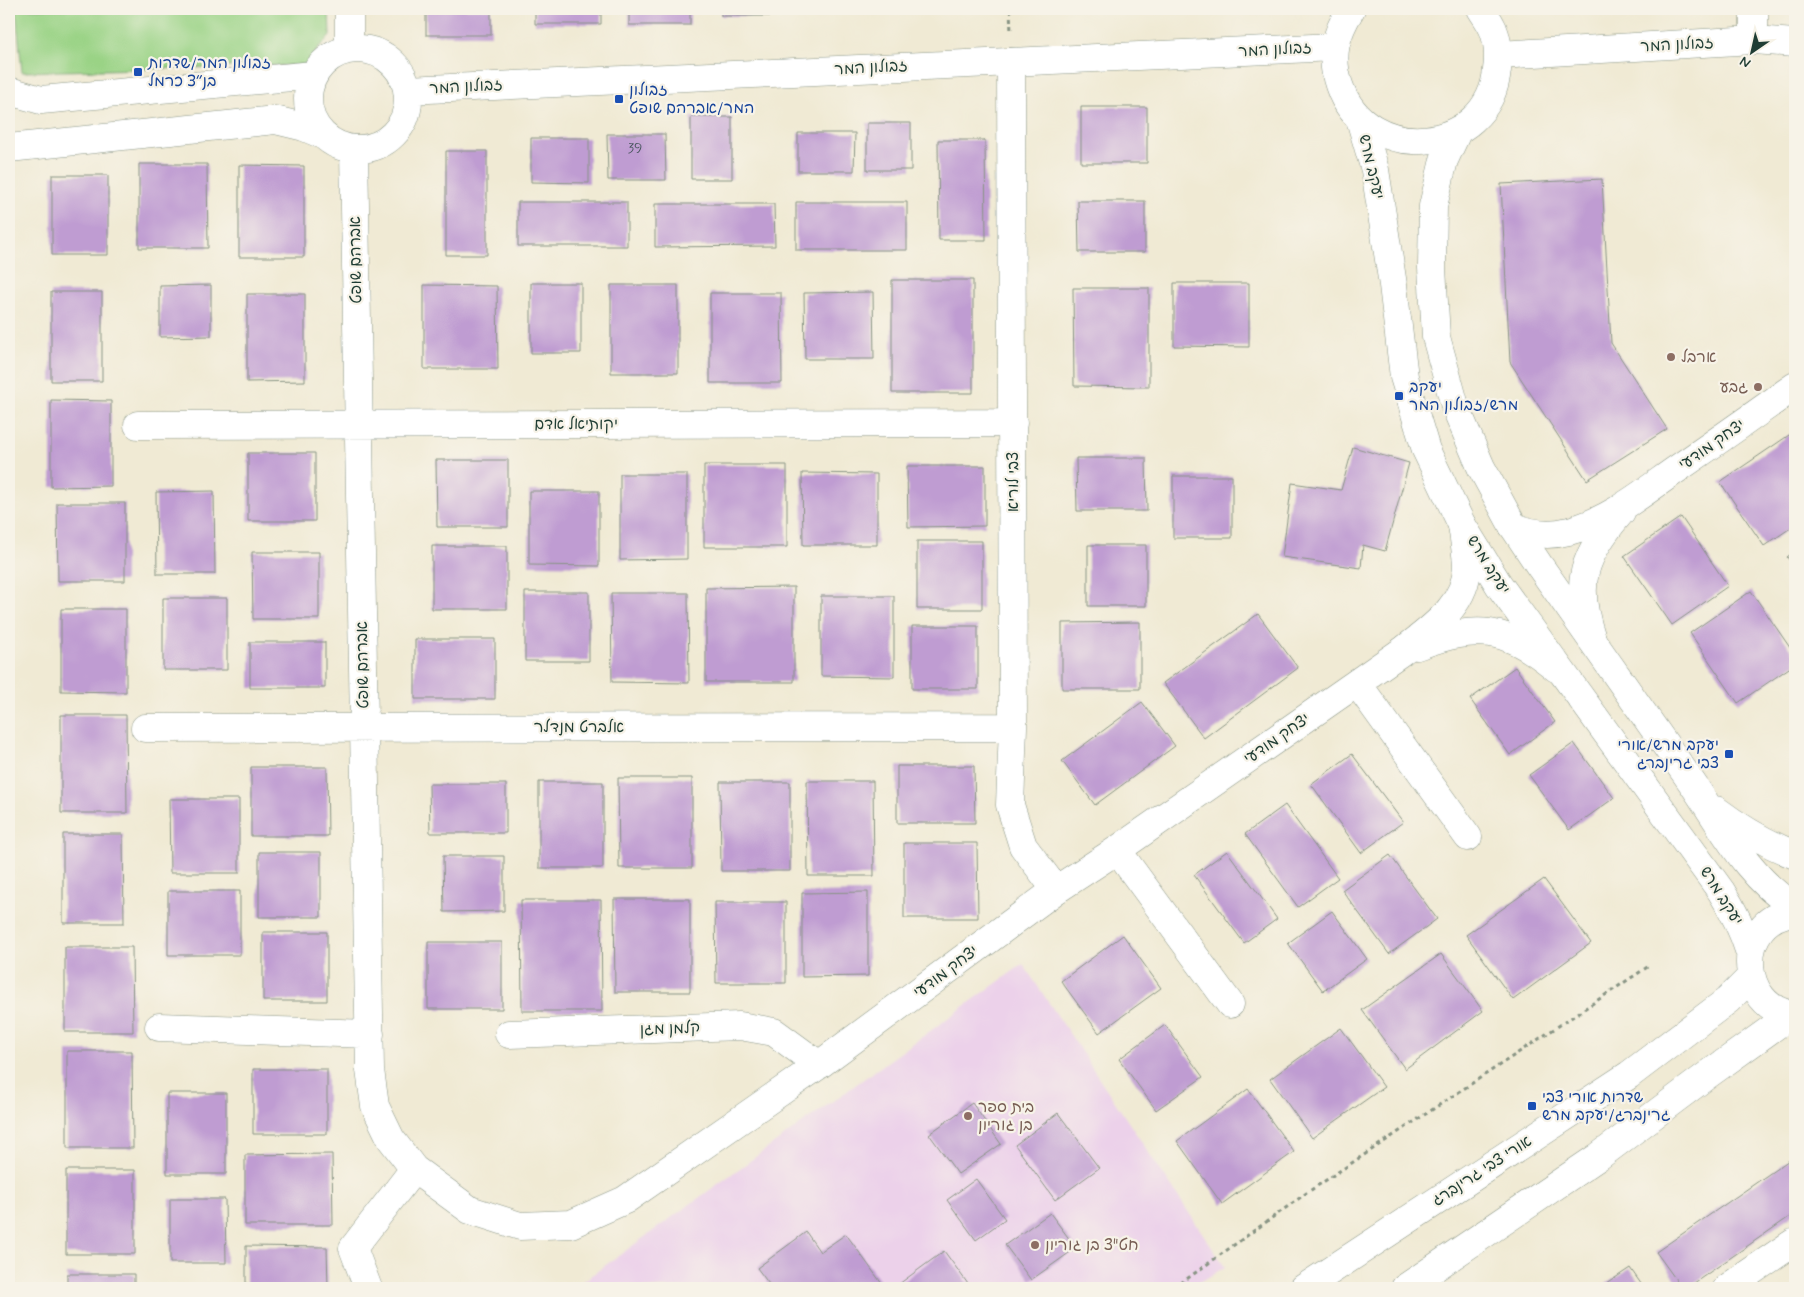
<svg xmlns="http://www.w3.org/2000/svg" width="1804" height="1297" font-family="Mynerve,'Playpen Sans Hebrew',sans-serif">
	<rect width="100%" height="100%" fill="#f7f3e8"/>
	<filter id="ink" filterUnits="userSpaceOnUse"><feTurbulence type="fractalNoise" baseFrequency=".02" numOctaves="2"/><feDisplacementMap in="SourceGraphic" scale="10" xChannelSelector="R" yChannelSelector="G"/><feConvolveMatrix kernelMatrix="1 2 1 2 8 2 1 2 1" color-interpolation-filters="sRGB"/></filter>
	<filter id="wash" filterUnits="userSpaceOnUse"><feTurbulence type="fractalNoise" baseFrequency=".0096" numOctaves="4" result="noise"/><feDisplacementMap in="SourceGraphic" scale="20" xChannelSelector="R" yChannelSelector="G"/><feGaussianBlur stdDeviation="1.12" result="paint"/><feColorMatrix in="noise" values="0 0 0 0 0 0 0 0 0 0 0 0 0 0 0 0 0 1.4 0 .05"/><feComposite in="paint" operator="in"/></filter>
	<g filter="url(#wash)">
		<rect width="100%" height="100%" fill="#f0ead4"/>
		<!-- built -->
		<path fill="#ecd1ea" d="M1023,964L1225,1267L1190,1288H574Z"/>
		<!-- green -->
		<path fill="#9ad385" stroke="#5c885c" d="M16,9H329L330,36L304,65L22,72Z"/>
		<g id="blocks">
			<!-- building -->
			<path fill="#bf9cd2" d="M426,9H491V35H426Z
				M535,9H601V24H535Z
				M629,9H690V25H629Z
				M721,9H788V16H721Z
				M1081,107H1147V163H1081Z
				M691,117H732V179H691Z
				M867,123H911V170H867Z
				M798,133H855L854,171H798Z
				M607,134H665L666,180H608Z
				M531,138H589V183L531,182Z
				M938,140H985L986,240H939Z
				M446,151H487V255H446Z
				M139,164H207L208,248H139Z
				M239,165L304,166V257H239Z
				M52,175H108V255H52Z
				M1602,179L1611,343L1667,429L1587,480L1510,362L1501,184Z
				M1078,201H1145V252H1079Z
				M518,202H627V246H518Z
				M796,202H907V250H796Z
				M655,204H774L775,246L655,247Z
				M892,280H973V393H892Z
				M531,283H581V353H531Z
				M1174,283H1249V347L1174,346Z
				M211,285V336L160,337V286Z
				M424,285L497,286L498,369H424Z
				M611,285H678V373H611Z
				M1073,288H1149V387L1074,386Z
				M51,292H102V381H51Z
				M873,292L874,359H805L804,293Z
				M710,293H781L782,383H710Z
				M247,294H305V381L247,382Z
				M51,400L111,401V486L51,487Z
				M1795,431V525L1764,546L1720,482Z
				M1353,447L1409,463L1385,551L1363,545L1361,568L1282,557L1292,483L1341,490Z
				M248,453H315V521H248Z
				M1076,458H1146L1147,511H1077Z
				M436,460H508V527H437Z
				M704,465H787V547H704Z
				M907,466H985V526L908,527Z
				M802,473L877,474V545H803Z
				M620,474H687V559L620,560Z
				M1173,476H1232V538H1173Z
				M214,491L215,574H157L156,492Z
				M529,491H599V566L529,565Z
				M57,503H125V581H58Z
				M1681,517L1728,586L1672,625L1624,556Z
				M917,541H982V609H917Z
				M1088,545H1146V606H1088Z
				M432,546H507V609H432Z
				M1795,551V568L1787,557Z
				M252,552H319V619H253Z
				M794,587V682H706V588Z
				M1751,591L1795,655V664L1738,703L1690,633Z
				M525,592H589V661H525Z
				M611,593H688L689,683L612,682Z
				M821,596H894V677L821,676Z
				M163,598H227V670H163Z
				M61,609H126V692L61,691Z
				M1258,614L1298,668L1204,738L1163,683Z
				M1140,622V689H1062V623Z
				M912,626H978V689H912Z
				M415,639H495V699H415Z
				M250,642H325V688H250Z
				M1515,667L1555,722L1510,755L1470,699Z
				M1142,702L1175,746L1095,805L1062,761Z
				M61,715H126L127,813H61Z
				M1574,743L1614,798L1569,830L1529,775Z
				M1352,754L1403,822L1361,853L1311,784Z
				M897,766H974L975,823H897Z
				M251,767H327L328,836H251Z
				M618,778H692V868H619Z
				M807,781H873L874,876H808Z
				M539,782H603V868H539Z
				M720,782H790V871H721Z
				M429,784H506V833H430Z
				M169,799H239V873H170Z
				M1285,805L1338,878L1298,907L1245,834Z
				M63,834H123L124,923H63Z
				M904,843H977L978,918H904Z
				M1227,851L1277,919L1244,943L1194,875Z
				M259,852H321V917H259Z
				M1390,855L1437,919L1389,954L1342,890Z
				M443,856H504V911L444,912Z
				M1544,879L1591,943L1513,1000L1466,935Z
				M168,891H240V955H168Z
				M868,892V976L802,977V893Z
				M614,899H690V992H615Z
				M521,900H601L602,1011H522Z
				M715,902H786V983H716Z
				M1332,911L1367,959L1323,991L1288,943Z
				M263,932H327V1001H263Z
				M1123,935L1161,988L1099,1033L1061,981Z
				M428,942H502V1009H428Z
				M65,947H132L133,1032H65Z
				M1441,954L1483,1011L1405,1069L1362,1010Z
				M1165,1025L1203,1077L1156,1110L1119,1059Z
				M1341,1028L1384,1087L1312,1138L1270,1079Z
				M67,1051H132L133,1148H67Z
				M253,1069H327V1134H253Z
				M1248,1089L1294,1152L1222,1204L1177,1141Z
				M167,1093H226V1174H167Z
				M972,1103L1001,1144L958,1174L929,1134Z
				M1058,1113L1099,1168L1055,1200L1015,1145Z
				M332,1154L333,1225H245V1155Z
				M1795,1156V1213L1687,1288H1682L1656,1252Z
				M66,1170H135V1254H66Z
				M976,1179L1005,1219L976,1240L947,1200Z
				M170,1199H225L226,1263H170Z
				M1050,1213L1076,1248L1031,1280L1005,1245Z
				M806,1232L820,1252L846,1234L885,1288H772L757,1268Z
				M246,1246L327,1247L328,1288H246Z
				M944,1251L971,1288H902L899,1284Z
				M1630,1268L1644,1288H1600Z
				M67,1274H134V1288H67Z"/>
		</g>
	</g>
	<g filter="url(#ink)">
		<use href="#blocks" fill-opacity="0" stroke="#889484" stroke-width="1"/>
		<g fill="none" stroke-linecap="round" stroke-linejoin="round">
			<defs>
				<path id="street" d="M349,9V49
					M1754,40V9
					M1499,55L1754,40L1795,43
					M1011,62L1013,727L1010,805L1023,846L1056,890
					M354,150L370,1070L375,1106L391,1139L414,1169L470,1210L520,1226L571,1224L625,1200L819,1065L1056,890L1117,850L1401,652C1429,630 1468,605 1467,564C1466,551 1464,538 1462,525
					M138,425L1013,423
					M1513,526C1530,534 1550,536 1569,531C1609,521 1644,492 1677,469C1716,442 1756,414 1795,386
					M1592,639C1573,583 1583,556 1621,512
					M1417,646C1477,624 1506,626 1556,668
					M1357,683L1468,837
					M145,728L1013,727
					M1117,850L1230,1004
					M159,1027L370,1034
					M509,1034L740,1026L774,1032L819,1065
					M368,1288L353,1248L414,1169
					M1727,1288L1793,1243L1795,1247"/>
				<path id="secondary" d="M1351,9C1336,33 1329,56 1339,85C1366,166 1489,155 1497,70C1499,56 1498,41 1493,29C1490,22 1485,15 1481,9
					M308 99a50 50 0 1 1 100 0a50 50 0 1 1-100 0Z
					M407,90L1334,47
					M9,91L41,100L314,75
					M1360,119L1375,170L1393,285L1404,377L1426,450L1462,525L1499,585L1721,891C1734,911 1743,931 1750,953
					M1458,130L1444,160L1433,206L1432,268L1436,337L1455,406L1481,467L1513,526L1539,565C1589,635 1638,706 1688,777C1720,822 1746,877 1795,907
					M9,148L275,120L304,127L323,135
					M1716,810C1740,828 1767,844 1795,855
					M1795,912C1734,917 1736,1009 1795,1015
					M1304,1288L1629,1075L1728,1000L1751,977
					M1405,1288L1598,1157L1706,1076L1792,1014"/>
			</defs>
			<!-- street casing -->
			<use href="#street" stroke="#889484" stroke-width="29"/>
			<!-- secondary casing -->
			<use href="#secondary" stroke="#889484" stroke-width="29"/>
			<!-- path -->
			<path stroke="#889484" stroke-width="3" stroke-dasharray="4 4" stroke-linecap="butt" d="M1010,9L1011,33
				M1174,1288L1308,1192L1649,966"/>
			<!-- street -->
			<use href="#street" stroke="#fff" stroke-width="28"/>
			<!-- secondary -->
			<use href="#secondary" stroke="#fff" stroke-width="28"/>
		</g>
	</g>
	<!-- markers -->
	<g fill="#1a4fb4" stroke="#f7f3e8" stroke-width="2">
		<rect x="133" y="67" width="10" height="10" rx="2.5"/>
		<rect x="614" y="94" width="10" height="10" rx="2.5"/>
		<rect x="1394" y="391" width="10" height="10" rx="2.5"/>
		<rect x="1724" y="749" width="10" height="10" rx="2.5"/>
		<rect x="1527" y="1101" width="10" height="10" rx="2.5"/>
	</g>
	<g fill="#8d6e63" stroke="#f7f3e8" stroke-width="2">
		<circle cx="1671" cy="357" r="5"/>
		<circle cx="1758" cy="387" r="5"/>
		<circle cx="968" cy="1116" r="5"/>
		<circle cx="1035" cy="1245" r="5"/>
	</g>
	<g text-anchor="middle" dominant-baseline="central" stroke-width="4.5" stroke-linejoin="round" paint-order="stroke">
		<!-- number labels -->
		<g font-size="14" fill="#47555c">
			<text x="635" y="148">39</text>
		</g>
		<!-- street labels -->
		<g font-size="16" fill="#1f3d34" stroke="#f7f3e8">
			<text transform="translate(1677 45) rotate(-3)">זבולון המר</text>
			<text transform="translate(1275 50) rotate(-3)">זבולון המר</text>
			<text transform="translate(871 68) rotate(-3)">זבולון המר</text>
			<text transform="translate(466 87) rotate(-3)">זבולון המר</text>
			<text transform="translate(1371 167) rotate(77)">יעקב מרש</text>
			<text transform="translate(356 260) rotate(-91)">אברהם שופט</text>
			<text x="576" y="424">יקותיאל אדם</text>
			<text transform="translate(1712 445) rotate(-35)">יצחק מודעי</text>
			<text transform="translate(1013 482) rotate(-90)">צבי לוריא</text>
			<text transform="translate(1488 565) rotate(58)">יעקב מרש</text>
			<text transform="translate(363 665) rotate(-91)">אברהם שופט</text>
			<text x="579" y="727">אלברט מנדלר</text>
			<text transform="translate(1277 739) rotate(-35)">יצחק מודעי</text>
			<text transform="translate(1721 896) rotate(58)">יעקב מרש</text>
			<text transform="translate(946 972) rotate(-37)">יצחק מודעי</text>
			<text transform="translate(670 1029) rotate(-2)">קלמן מגן</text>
			<text transform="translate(1482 1171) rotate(-33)">אורי צבי גרינברג</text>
		</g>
		<!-- transit labels -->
		<g font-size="16" fill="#164399" stroke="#f7f3e8" text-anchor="start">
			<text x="148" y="63">זבולון המר/שדרות<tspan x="148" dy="18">בנ״צ כרמל</tspan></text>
			<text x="629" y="90">זבולון<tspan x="629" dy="18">המר/אברהם שופט</tspan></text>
			<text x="1409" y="387">יעקב<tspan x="1409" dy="18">מרש/זבולון המר</tspan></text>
			<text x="1719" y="745" text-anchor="end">יעקב מרש/אורי<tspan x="1719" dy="18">צבי גרינברג</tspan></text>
			<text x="1542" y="1097">שדרות אורי צבי<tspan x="1542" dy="18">גרינברג/יעקב מרש</tspan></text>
		</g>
		<!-- education labels -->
		<g font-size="16" fill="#785e54" stroke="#f7f3e8" text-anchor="start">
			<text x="1681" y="357">ארבל</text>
			<text x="1748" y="387" text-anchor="end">גבע</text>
			<text x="978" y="1107">בית ספר<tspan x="978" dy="18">בן גוריון</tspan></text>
			<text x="1045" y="1245">חט"צ בן גוריון</text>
		</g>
	</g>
	<!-- margin -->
	<rect width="1804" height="1297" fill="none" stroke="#f7f3e8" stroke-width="30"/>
	<!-- north arrow -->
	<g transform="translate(1752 52) rotate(214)" stroke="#f7f3e8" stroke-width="4" paint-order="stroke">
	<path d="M0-4L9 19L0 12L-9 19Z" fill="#1f3d34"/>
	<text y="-8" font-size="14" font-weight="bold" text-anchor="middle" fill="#1f3d34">N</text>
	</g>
</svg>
